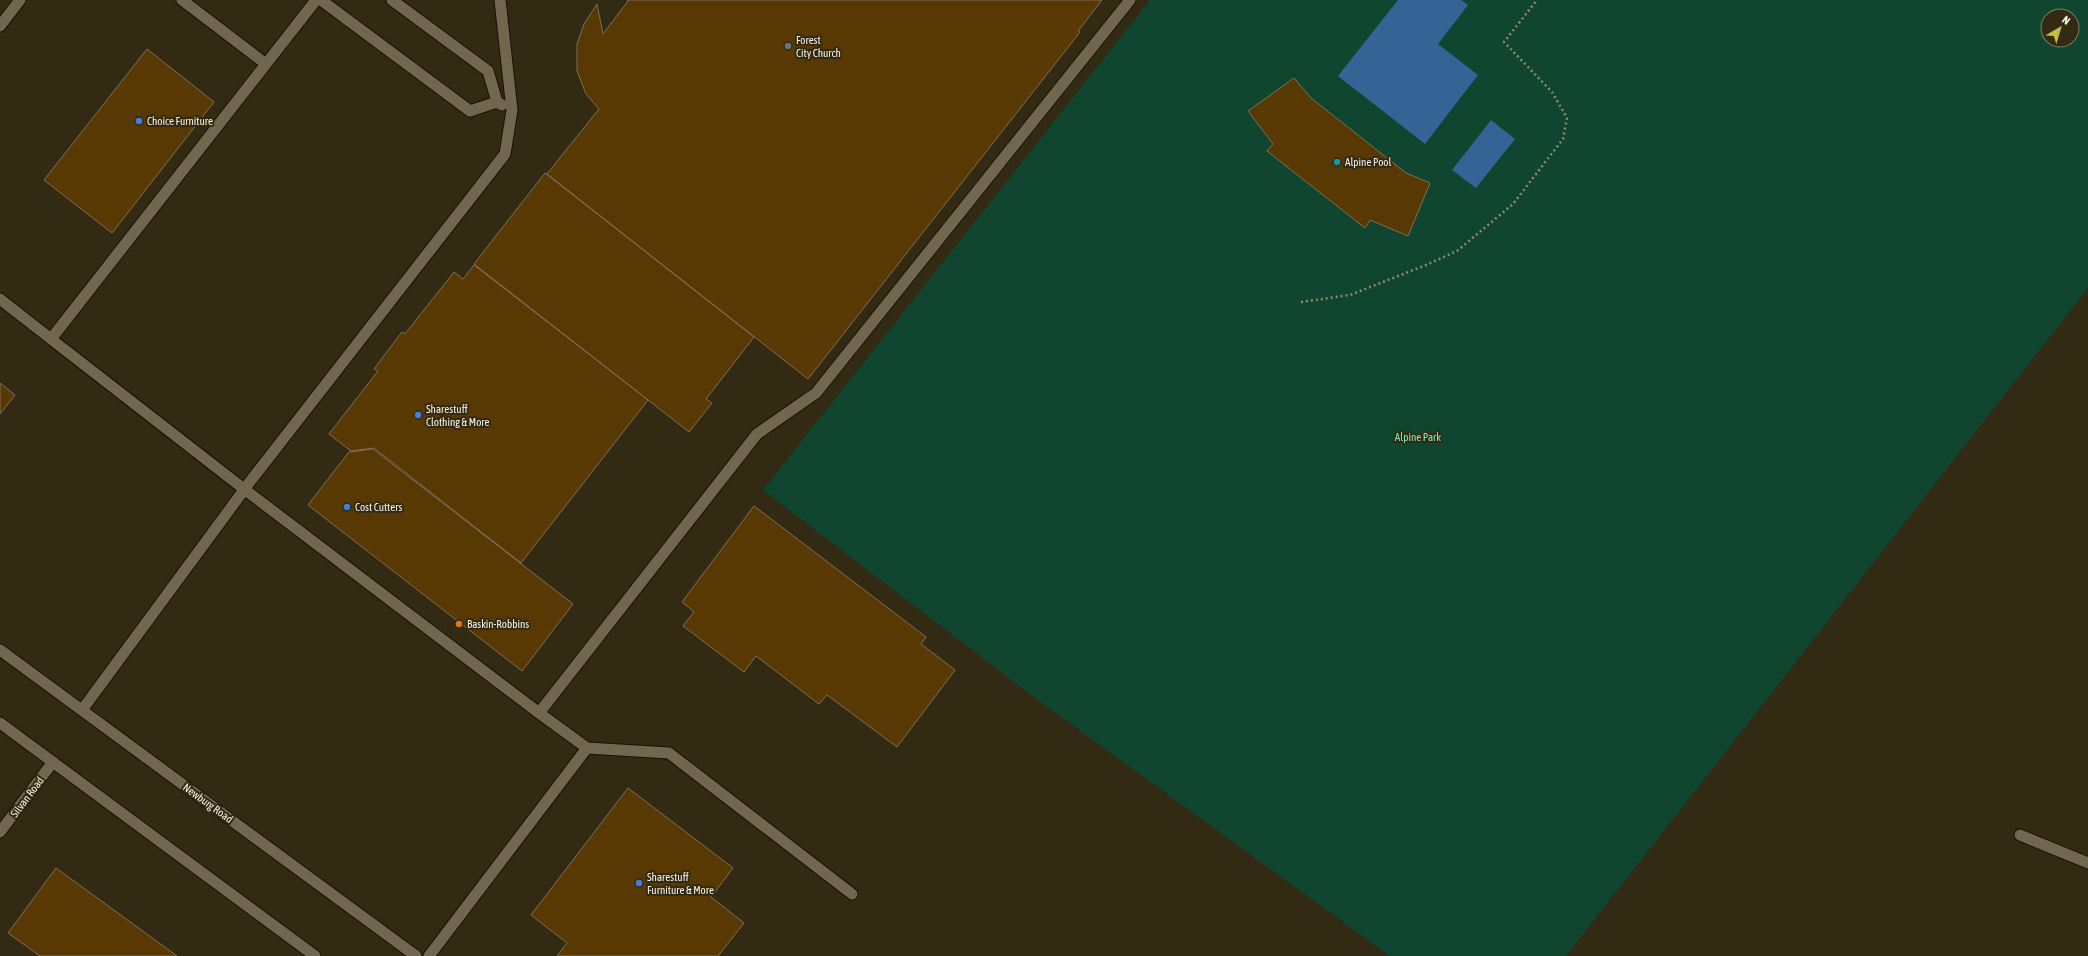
<svg xmlns="http://www.w3.org/2000/svg" width="2088" height="956" font-family="'Asap Condensed',sans-serif">
	<rect width="100%" height="100%" fill="#332a14"/>
	<!-- green -->
	<path fill="#104530" fill-rule="evenodd" d="M1150,0H2088V288L1566,956H1390L1027,692L763,490ZM2048,16H2072V40H2048Z"/>
	<!-- water -->
	<path fill="#346496" d="M1398,0H1461L1468,5L1438,44L1478,75L1425,144L1338,76Z
		M1491,120L1515,139L1476,188L1452,170Z"/>
	<!-- building -->
	<path fill="#583903" stroke="#7f6f59" d="M627,0H1102L1078,31L1080,32L808,379L547,174L599,109L586,94L577,71V44L584,24L597,4L603,34L628,1Z
		M147,49L214,102L112,233L44,180Z
		M1294,78L1311,98L1406,173L1430,183L1408,236L1370,220L1365,228L1267,151L1273,144L1248,111Z
		M545,173L754,337L706,399L712,403L689,432L474,264Z
		M474,265L648,400L521,563L374,448L351,451L329,434L378,371L374,369L402,332L405,334L454,272L463,279Z
		M0,383L15,395L0,414Z
		M373,449L573,604L522,671L308,505L349,452Z
		M754,506L926,637L921,644L955,670L897,747L827,695L819,704L756,656L744,672L683,626L694,612L682,602Z
		M628,788L733,868L711,897L744,923L718,956H557L567,943L531,915Z
		M56,868L177,956H40L8,933Z"/>
	<g fill="none" stroke-linecap="round" stroke-linejoin="round">
		<defs>
			<path id="service" d="M182,0L266,64
				M316,0L51,339L244,489L539,713L757,434L816,393L1130,0
				M321,0L470,111L497,102
				M392,0L488,71L497,102L502,105
				M0,26L20,0
				M0,299L51,339
				M82,710L252,479L505,154L512,110L500,0
				M539,713L587,748L669,753L852,894
				M429,956L587,748"/>
			<path id="minor" d="M0,832L53,762
				M2020,835L2088,863"/>
			<path id="secondary" d="M0,650L416,956
				M0,723L315,956"/>
		</defs>
		<!-- service casing -->
		<use href="#service" stroke="#1a1200" stroke-width="13"/>
		<!-- minor casing -->
		<use href="#minor" stroke="#1a1200" stroke-width="13"/>
		<!-- secondary casing -->
		<use href="#secondary" stroke="#1a1200" stroke-width="13"/>
		<!-- path -->
		<path stroke="#908877" stroke-width="2.5" stroke-dasharray="2 3" stroke-linecap="butt" d="M1301,302L1350,295L1426,265L1457,251L1513,204L1563,139L1567,118L1552,92L1504,42L1537,0"/>
		<!-- service -->
		<use href="#service" stroke="#71674f" stroke-width="11"/>
		<!-- minor -->
		<use href="#minor" stroke="#71674f" stroke-width="11"/>
		<!-- secondary -->
		<use href="#secondary" stroke="#71674f" stroke-width="11"/>
	</g>
	<!-- markers -->
	<circle fill="#6b7280" stroke="#332a14" stroke-width="1.5" cx="788" cy="46" r="4"/>
	<g fill="#3f7fe0" stroke="#332a14" stroke-width="1.5">
		<circle cx="139" cy="121" r="4"/>
		<circle cx="418" cy="415" r="4"/>
		<circle cx="347" cy="507" r="4"/>
		<circle cx="639" cy="883" r="4"/>
	</g>
	<circle fill="#0f9aa8" stroke="#332a14" stroke-width="1.5" cx="1337" cy="162" r="4"/>
	<circle fill="#e8710a" stroke="#332a14" stroke-width="1.5" cx="459" cy="624" r="4"/>
	<g text-anchor="middle" dominant-baseline="central" stroke-width="4" stroke-linejoin="round" paint-order="stroke">
		<!-- poi labels -->
		<g font-size="11" fill="#f8f2e5" stroke="#332a14" text-anchor="start">
			<text x="796" y="40">Forest<tspan x="796" dy="13">City Church</tspan></text>
			<text x="147" y="121">Choice Furniture</text>
			<text x="1345" y="162">Alpine Pool</text>
			<text x="426" y="409">Sharestuff<tspan x="426" dy="13">Clothing &amp; More</tspan></text>
			<text x="355" y="507">Cost Cutters</text>
			<text x="467" y="624">Baskin-Robbins</text>
			<text x="647" y="877">Sharestuff<tspan x="647" dy="13">Furniture &amp; More</tspan></text>
		</g>
		<!-- park labels -->
		<g font-size="11" fill="#7eefbd" stroke="#332a14">
			<text x="1418" y="437">Alpine Park</text>
		</g>
		<!-- street labels -->
		<g font-size="11" fill="#f8f2e5" stroke="#332a14">
			<text transform="translate(27 797) rotate(-53)">Silvan Road</text>
			<text transform="translate(208 803) rotate(36)">Newburg Road</text>
		</g>
	</g>
	<!-- north arrow -->
	<g transform="translate(2060 28) rotate(38)"><circle r="19" fill="#332a14" stroke="#827a68"/>
	<path d="M0-3L7 15L0 10L-7 15Z" fill="#c6bc3c"/>
	<text y="-6" font-size="11" font-weight="bold" text-anchor="middle" fill="#f8f2e5">N</text>
	</g>
</svg>
